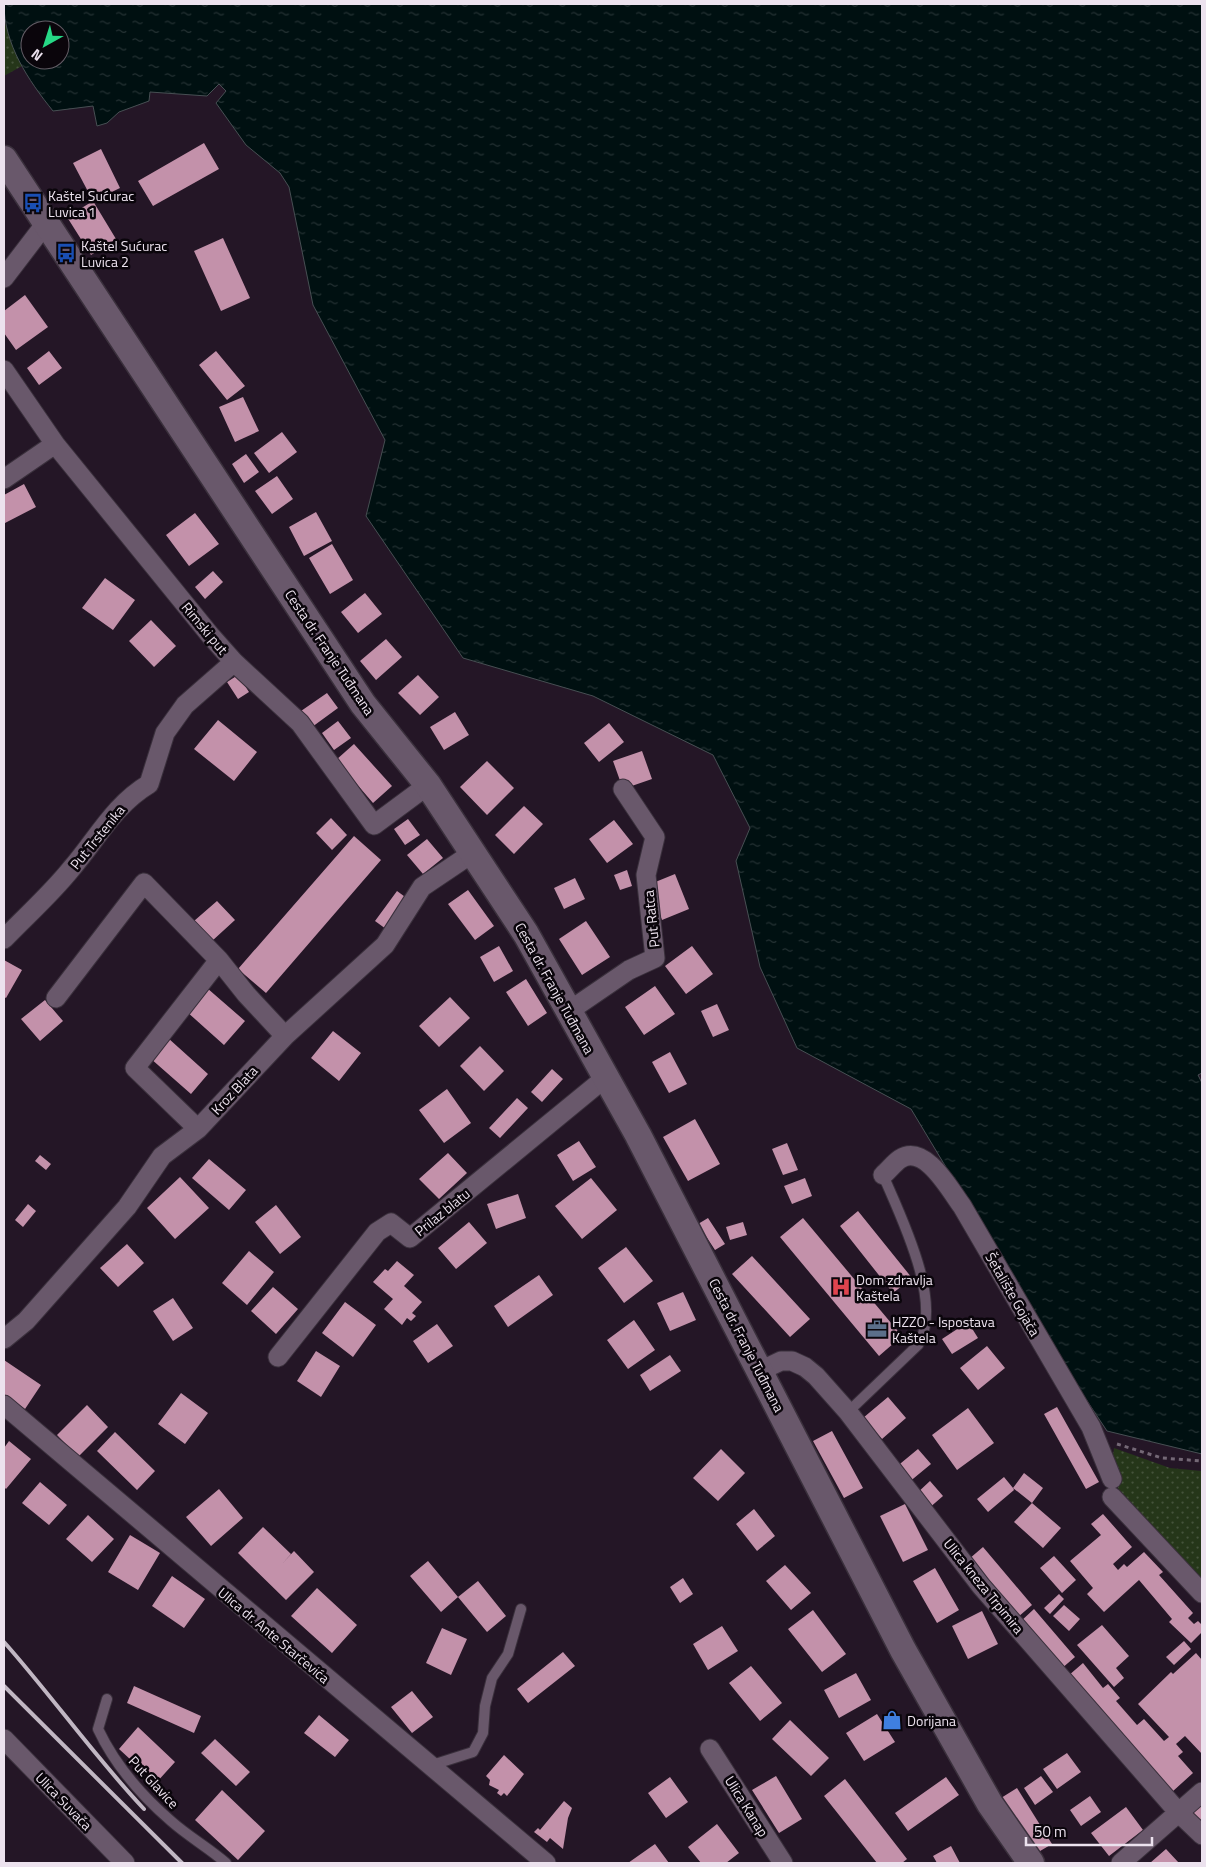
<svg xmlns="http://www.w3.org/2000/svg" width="1206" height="1867" font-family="'Titillium Web',sans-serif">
	<defs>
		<pattern id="green-dots" width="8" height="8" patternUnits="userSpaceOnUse" patternTransform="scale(1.25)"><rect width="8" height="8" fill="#253619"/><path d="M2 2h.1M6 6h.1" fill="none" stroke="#45533b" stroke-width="1.8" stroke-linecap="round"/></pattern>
		<pattern id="water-ripples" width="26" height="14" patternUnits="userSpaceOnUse" patternTransform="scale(1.25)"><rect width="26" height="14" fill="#001011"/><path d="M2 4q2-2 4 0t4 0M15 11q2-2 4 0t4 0" fill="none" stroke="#253234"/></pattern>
	</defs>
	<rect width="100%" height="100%" fill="#241626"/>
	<!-- green -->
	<path fill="url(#green-dots)" d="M4,21L22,66L4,76Z
		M1114,1448L1170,1468L1202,1471V1585L1121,1500L1112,1463Z"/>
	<!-- water -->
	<path fill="url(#water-ripples)" stroke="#474f53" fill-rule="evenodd" d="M4,4H1202V1073L1198,1075L1202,1083V1454L1107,1431L1050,1345L1000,1257L911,1109L797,1048L760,967L736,861L750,828L713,755L593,696L463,658L366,516L385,440L313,305L289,187L280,173L246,145L216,103L226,91L219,84L207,96L150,92L149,101L119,112L107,123L97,126L93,106L53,111C28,80 4,44 4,4ZM30,30H60V60H30Z"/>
	<!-- building -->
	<path fill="#c391aa" d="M204,143L219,169L153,206L138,181Z
		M101,149L120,188L93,201L73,163Z
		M93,201L116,239L91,255L67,217Z
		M223,238L250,298L221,311L194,251Z
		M25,295L48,327L16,350L4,333V311Z
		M49,351L62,368L39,385L27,368Z
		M216,351L245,386L227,400L199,365Z
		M243,397L259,431L235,442L219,407Z
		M282,432L297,452L269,473L254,453Z
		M246,454L259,472L244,483L232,464Z
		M277,476L293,499L272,514L255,491Z
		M24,484L36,507L5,523L4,495Z
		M316,512L332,541L304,556L289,527Z
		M195,513L219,544L189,566L166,535Z
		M332,544L353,580L330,594L309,558Z
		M213,571L223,582L205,599L195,587Z
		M105,578L135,600L113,630L82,608Z
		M365,593L382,614L358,633L341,612Z
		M151,620L176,646L154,667L129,641Z
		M386,639L402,657L376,680L360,661Z
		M238,675L249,692L238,699L227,682Z
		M418,675L439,697L420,715L398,693Z
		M327,693L338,708L312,727L301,711Z
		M455,712L469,735L444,750L430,727Z
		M218,720L257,752L234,781L194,749Z
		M338,721L351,738L334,750L322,733Z
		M609,723L624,742L599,762L584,743Z
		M354,744L392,786L373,803L336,760Z
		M642,751L652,779L623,789L613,761Z
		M487,761L514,788L487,815L460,787Z
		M524,806L543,824L514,854L495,835Z
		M331,818L347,835L332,850L316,833Z
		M408,819L420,835L405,845L394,829Z
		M614,820L633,844L607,863L589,839Z
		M354,836L381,860L266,993L238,969Z
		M427,839L443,858L423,874L407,855Z
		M627,870L632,886L620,890L614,875Z
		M675,874L689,909L662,920L648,885Z
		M575,878L585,899L564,909L554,888Z
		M468,890L494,926L475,940L448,904Z
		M397,891L408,899L386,929L375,921Z
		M217,901L235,920L212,941L194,921Z
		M586,921L610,957L582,975L559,939Z
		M499,946L513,971L494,982L480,957Z
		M692,946L713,974L686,994L665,966Z
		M4,960L22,970L6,998L4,997Z
		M526,979L547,1013L528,1026L506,992Z
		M655,986L675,1014L644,1035L625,1007Z
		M207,988L245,1021L224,1045L186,1011Z
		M450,997L470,1018L439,1047L419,1026Z
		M45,1000L63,1021L40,1041L21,1019Z
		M717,1004L729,1030L713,1037L701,1011Z
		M333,1031L361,1053L339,1081L311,1058Z
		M168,1038L208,1074L191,1094L150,1058Z
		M480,1046L504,1071L484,1091L460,1066Z
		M670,1052L687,1084L669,1093L652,1062Z
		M552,1069L563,1079L542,1102L531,1092Z
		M447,1089L471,1123L444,1143L419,1110Z
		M517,1098L528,1108L500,1138L489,1128Z
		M695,1119L720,1164L688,1181L663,1137Z
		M579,1141L596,1167L573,1181L557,1155Z
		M787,1143L798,1170L783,1175L772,1149Z
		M448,1153L467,1173L439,1199L419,1179Z
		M40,1155L51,1164L46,1170L35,1161Z
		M209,1159L246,1190L229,1210L192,1178Z
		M180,1177L209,1208L175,1239L147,1208Z
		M591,1178L617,1210L582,1239L555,1206Z
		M805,1178L812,1196L792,1204L784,1186Z
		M518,1194L526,1218L496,1229L487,1204Z
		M28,1204L36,1211L23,1227L15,1220Z
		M276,1205L301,1237L280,1254L255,1222Z
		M858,1211L912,1278L893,1293L840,1226Z
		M708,1218L725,1244L715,1250L698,1224Z
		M803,1218L902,1336L879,1356L780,1237Z
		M469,1222L487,1243L456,1269L438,1248Z
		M743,1222L747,1235L730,1240L726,1227Z
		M127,1244L144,1263L118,1287L100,1268Z
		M626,1247L653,1281L624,1303L598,1268Z
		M249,1251L274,1272L247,1305L222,1283Z
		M752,1256L810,1319L790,1337L732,1274Z
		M397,1261L414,1275L404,1286L422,1302L412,1313L416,1316L411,1321L407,1318L402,1325L384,1309L393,1299L373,1282L385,1269L388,1271Z
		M539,1275L553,1295L508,1327L494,1306Z
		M273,1287L298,1309L276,1334L251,1311Z
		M683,1292L696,1320L670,1331L657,1303Z
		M173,1298L193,1328L173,1341L153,1311Z
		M345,1302L376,1325L353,1357L322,1333Z
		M634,1320L655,1350L628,1369L607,1340Z
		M968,1322L978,1338L952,1354L942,1339Z
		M437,1324L453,1346L428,1363L413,1341Z
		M987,1346L1005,1368L978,1390L960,1368Z
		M316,1351L340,1366L321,1397L297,1381Z
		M670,1355L681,1371L650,1391L640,1375Z
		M4,1360L41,1385L25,1409L4,1394Z
		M181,1393L208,1413L185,1444L158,1424Z
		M888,1397L906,1418L882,1439L863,1418Z
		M87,1405L108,1427L78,1457L57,1435Z
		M1057,1407L1099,1482L1086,1489L1044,1414Z
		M968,1408L994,1443L957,1470L932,1435Z
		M832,1431L863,1488L844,1498L813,1441Z
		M115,1432L155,1471L137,1490L97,1451Z
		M9,1441L31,1459L6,1489L4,1487V1448Z
		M721,1449L745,1473L718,1501L693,1478Z
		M918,1449L931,1464L908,1483L895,1468Z
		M1024,1473L1043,1488L1032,1503L1013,1488L1014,1490L988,1512L977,1499L1004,1477L1013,1488Z
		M930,1481L943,1496L928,1509L915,1495Z
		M40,1482L67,1505L49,1525L22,1503Z
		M219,1489L243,1518L211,1546L186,1517Z
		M1032,1503L1061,1528L1043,1548L1014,1522Z
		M905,1504L928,1550L903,1562L880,1516Z
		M754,1509L775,1536L757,1551L736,1524Z
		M1103,1514L1132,1547L1113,1564L1118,1570L1124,1564L1127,1567L1144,1552L1163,1572L1159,1575L1193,1613L1188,1618L1194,1624L1198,1621L1202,1625V1632L1191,1643L1169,1622L1172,1619L1139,1580L1104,1612L1087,1594L1093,1588L1070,1561L1101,1535L1091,1524Z
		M88,1515L114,1539L92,1562L66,1539Z
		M263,1527L291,1554L282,1564L294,1551L314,1572L286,1600L238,1553Z
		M130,1535L160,1553L138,1590L108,1572Z
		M983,1547L1032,1605L1018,1617L969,1559Z
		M1054,1556L1076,1580L1062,1593L1040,1568Z
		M428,1561L458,1597L441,1612L410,1576Z
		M785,1565L811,1593L791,1610L766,1581Z
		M935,1568L959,1610L937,1623L913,1581Z
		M172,1576L205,1599L184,1628L152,1606Z
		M683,1578L693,1594L680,1603L670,1587Z
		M478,1581L506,1616L487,1632L458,1597Z
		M317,1588L357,1625L332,1653L291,1616Z
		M1059,1594L1064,1599L1050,1614L1044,1608Z
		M1064,1605L1080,1619L1069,1631L1053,1616Z
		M1034,1609L1075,1657L1061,1669L1020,1622Z
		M813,1610L846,1654L822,1672L788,1629Z
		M982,1611L998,1644L968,1659L952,1626Z
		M1102,1625L1129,1656L1116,1668L1124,1678L1114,1687L1077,1645Z
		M722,1626L738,1651L708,1670L693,1644Z
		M442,1628L467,1639L451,1675L426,1663Z
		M1184,1641L1191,1649L1174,1665L1166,1657Z
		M563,1652L575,1666L528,1703L517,1689Z
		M1196,1653L1202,1660V1754L1185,1736L1176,1744L1183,1752L1178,1756L1193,1773L1172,1792L1068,1676L1083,1663L1103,1688L1108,1684L1120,1698L1116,1701L1137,1725L1144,1719L1164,1741L1169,1737L1138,1704L1171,1672L1173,1674Z
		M751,1666L782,1703L760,1721L729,1683Z
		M856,1673L871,1700L839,1718L824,1690Z
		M134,1686L201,1716L194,1733L127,1703Z
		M412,1691L433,1717L412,1733L391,1707Z
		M877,1714L895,1742L864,1761L846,1733Z
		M319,1715L349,1740L335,1757L304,1733Z
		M790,1720L829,1758L811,1776L772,1739Z
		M138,1727L175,1762L156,1783L119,1749Z
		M215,1739L250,1772L236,1786L201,1753Z
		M1067,1753L1081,1772L1057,1789L1043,1769Z
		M504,1755L524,1774L507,1796L504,1793L501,1796L497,1793L499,1790L489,1785L490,1780L486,1776Z
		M776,1776L802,1819L779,1833L752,1790Z
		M1041,1776L1053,1792L1035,1805L1024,1788Z
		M670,1777L688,1802L666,1818L648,1793Z
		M946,1777L959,1795L908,1831L895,1813Z
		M845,1779L907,1859L902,1863H877L824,1796Z
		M1017,1788L1052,1844L1035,1854L1001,1798Z
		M222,1790L265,1831L238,1860L195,1820Z
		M1090,1796L1101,1812L1081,1826L1070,1810Z
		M1202,1798V1823L1189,1808Z
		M564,1801L572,1808L568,1818L563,1849L550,1838L547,1842L534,1832L538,1828L540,1830Z
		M1126,1807L1143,1830L1109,1856L1091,1833Z
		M717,1824L739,1853L726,1863H701L688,1847Z
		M655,1844L669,1863H628Z
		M951,1846L960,1863H937L933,1856Z
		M1166,1849L1179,1863H1150Z"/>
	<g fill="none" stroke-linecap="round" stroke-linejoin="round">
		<defs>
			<path id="lane" d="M848,1412L918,1345C944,1303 901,1217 883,1175
				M107,1699L98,1729C115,1765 142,1796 171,1821C189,1837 209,1848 226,1863
				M429,1766L473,1752L483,1733L485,1706L492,1678L508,1654L521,1609"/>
			<path id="street" d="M4,278L46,223
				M4,370L55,444L210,635L234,662L300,723L374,825L428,785
				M4,479L55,444
				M4,939C26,916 51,894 71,869C97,839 114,805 149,784L165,733L185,705L234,662
				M56,998L144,883L219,960
				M569,1011L629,970L655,958L646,875L655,837L623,789
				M198,1129L135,1068L219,960L246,994L285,1036
				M883,1175C889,1170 894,1163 900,1159C925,1143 950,1190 962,1206L1091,1427L1112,1479
				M4,1339L26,1321L127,1207L162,1156L198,1129L285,1036L385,945L422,887L474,852
				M278,1357L377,1232L391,1223L410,1238L605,1078
				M760,1371L781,1361H792L805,1367L816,1376L848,1412L981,1586L1179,1813L1202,1835
				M4,1405L546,1863
				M1112,1497L1202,1593
				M4,1739L125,1863
				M710,1749L783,1863
				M1121,1863L1202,1792"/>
			<path id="secondary" d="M4,159L363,704L428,785L526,934L638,1135L903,1650L990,1804L1031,1863"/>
		</defs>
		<!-- lane casing -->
		<use href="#lane" stroke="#3a303c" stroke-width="12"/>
		<!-- street casing -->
		<use href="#street" stroke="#3a303c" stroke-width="21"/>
		<!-- secondary casing -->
		<use href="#secondary" stroke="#3a303c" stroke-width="29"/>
		<!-- path -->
		<path stroke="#746876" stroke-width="3" stroke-dasharray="4 4" stroke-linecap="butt" d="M1117,1444L1162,1458L1202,1461"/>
		<!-- lane -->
		<use href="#lane" stroke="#69586b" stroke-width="10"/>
		<!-- street -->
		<use href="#street" stroke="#69586b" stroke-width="19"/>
		<!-- secondary -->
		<use href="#secondary" stroke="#69586b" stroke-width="26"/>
		<!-- rail -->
		<path stroke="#c1b7c3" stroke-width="4" d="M4,1642C52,1696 94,1756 144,1809
			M4,1686L182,1863"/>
	</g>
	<!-- icons -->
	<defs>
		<symbol id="bus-bare" viewBox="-9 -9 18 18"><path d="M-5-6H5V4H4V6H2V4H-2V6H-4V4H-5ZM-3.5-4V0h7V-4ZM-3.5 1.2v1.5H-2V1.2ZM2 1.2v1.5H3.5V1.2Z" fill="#1a4fb4" stroke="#0a050b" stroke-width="2.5" paint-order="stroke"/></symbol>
		<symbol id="hospital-bare" viewBox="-9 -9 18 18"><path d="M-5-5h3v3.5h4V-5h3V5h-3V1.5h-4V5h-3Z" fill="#e0444e" stroke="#0a050b" stroke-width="2.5" paint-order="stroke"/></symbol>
		<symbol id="office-bare" viewBox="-9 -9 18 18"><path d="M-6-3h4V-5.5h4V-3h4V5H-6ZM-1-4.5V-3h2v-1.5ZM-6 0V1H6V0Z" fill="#5c6f8a" stroke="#0a050b" stroke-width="2.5" paint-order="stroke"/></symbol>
		<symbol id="shop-bare" viewBox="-9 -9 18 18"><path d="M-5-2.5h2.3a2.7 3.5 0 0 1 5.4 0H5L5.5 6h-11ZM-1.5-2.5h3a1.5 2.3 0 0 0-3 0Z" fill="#3f7fe0" stroke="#0a050b" stroke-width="2.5" paint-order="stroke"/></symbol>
	</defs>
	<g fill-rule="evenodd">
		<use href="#bus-bare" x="19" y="189" width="28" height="28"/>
		<use href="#bus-bare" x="52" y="239" width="28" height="28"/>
		<use href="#hospital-bare" x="827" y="1273" width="28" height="28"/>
		<use href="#office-bare" x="863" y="1315" width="28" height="28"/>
		<use href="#shop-bare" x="878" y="1706" width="28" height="28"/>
	</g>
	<g text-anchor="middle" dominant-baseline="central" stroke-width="5" stroke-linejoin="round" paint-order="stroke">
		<!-- poi labels -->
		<g font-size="14" fill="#ece2ee" stroke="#0a050b" text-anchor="start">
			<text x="48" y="195">Kaštel Sućurac<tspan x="48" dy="16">Luvica 1</tspan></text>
			<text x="81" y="245">Kaštel Sućurac<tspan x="81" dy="16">Luvica 2</tspan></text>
			<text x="856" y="1279">Dom zdravlja<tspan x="856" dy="16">Kaštela</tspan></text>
			<text x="892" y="1321">HZZO - Ispostava<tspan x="892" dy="16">Kaštela</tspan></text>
			<text x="907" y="1720">Dorijana</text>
		</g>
		<!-- street labels -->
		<g font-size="14" fill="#ece2ee" stroke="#0a050b">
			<text transform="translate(205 628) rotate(50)">Rimski put</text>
			<text transform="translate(330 652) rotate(56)">Cesta dr. Franje Tuđmana</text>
			<text transform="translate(97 837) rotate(-51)">Put Trstenika</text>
			<text transform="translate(651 919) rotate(-96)">Put Ratca</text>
			<text transform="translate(555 988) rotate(61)">Cesta dr. Franje Tuđmana</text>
			<text transform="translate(234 1090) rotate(-47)">Kroz Blata</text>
			<text transform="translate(442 1212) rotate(-39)">Prilaz blatu</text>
			<text transform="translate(1013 1294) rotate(60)">Šetalište Gojača</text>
			<text transform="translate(747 1345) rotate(63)">Cesta dr. Franje Tuđmana</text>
			<text transform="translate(984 1586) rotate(51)">Ulica kneza Trpimira</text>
			<text transform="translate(274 1635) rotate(40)">Ulica dr. Ante Starčevića</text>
			<text transform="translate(154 1782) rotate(47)">Put Glavice</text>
			<text transform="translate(64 1801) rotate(46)">Ulica Suvača</text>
			<text transform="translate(747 1806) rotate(58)">Ulica Kanap</text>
		</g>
	</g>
	<!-- border -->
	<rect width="1206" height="1867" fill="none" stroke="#ece2ee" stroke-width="10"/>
	<!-- north arrow -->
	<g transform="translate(45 45) rotate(219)"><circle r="24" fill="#0a050b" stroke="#645d66"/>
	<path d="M0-4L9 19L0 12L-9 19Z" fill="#26d886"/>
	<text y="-8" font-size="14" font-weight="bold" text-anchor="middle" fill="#ece2ee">N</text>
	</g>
	<!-- scale -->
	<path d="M1026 1837v8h126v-8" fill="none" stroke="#ece2ee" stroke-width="2.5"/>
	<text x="1034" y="1837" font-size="15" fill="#ece2ee" stroke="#0a050b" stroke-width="4" paint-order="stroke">50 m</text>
</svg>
